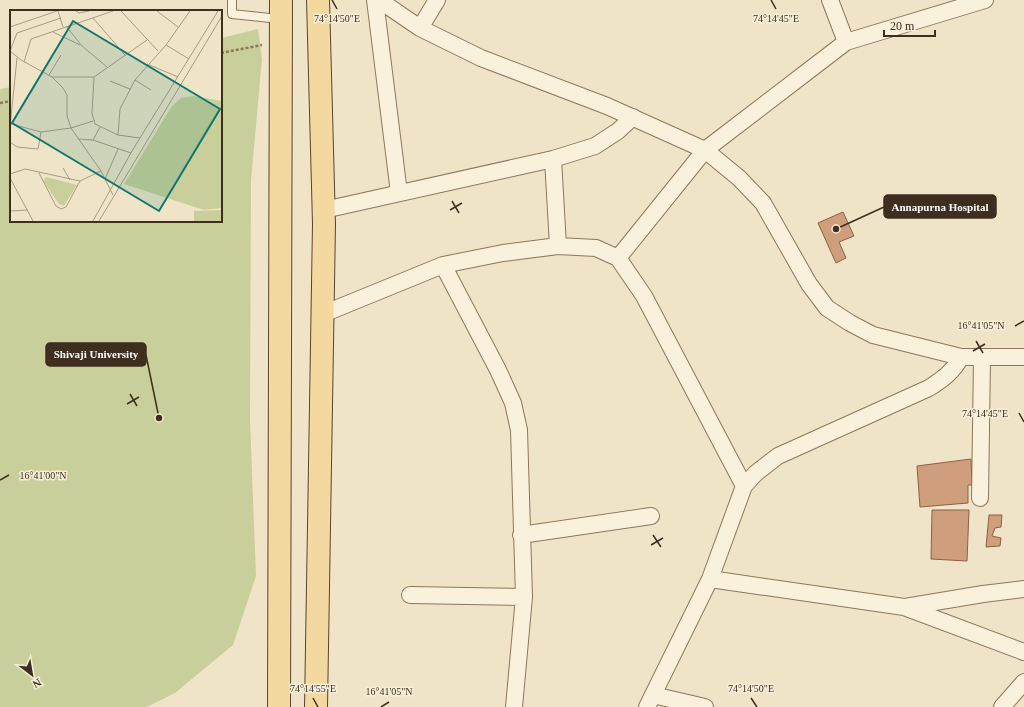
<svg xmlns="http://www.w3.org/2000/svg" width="1024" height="707" font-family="'Times New Roman',serif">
	<rect width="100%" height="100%" fill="#f0e4c8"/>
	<!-- garden -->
	<path fill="#c9cf9b" d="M258,29L262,59L251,181L250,420L256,576L233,645L175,693L147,707H0V89L11,87V221H221V38Z"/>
	<!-- building -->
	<path fill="#cf9f7d" stroke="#8d5f41" d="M843,212L854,236L839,242L846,258L836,263L818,223Z
		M971,459L972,485H968V503L920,507L917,466Z
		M932,510H969L967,561L931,559Z
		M989,515H1002L1001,527L995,528L992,536L1001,538L1000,546L986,547Z"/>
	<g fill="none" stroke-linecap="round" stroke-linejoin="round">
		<defs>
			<path id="service" d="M232,0V14L279,19"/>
			<path id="minor" d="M375,0L399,193
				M379,0L420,28L481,58L607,106L705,150L739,178L763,203L809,284L827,308L850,323L873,335L961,357H1024
				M830,0L846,42
				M420,28L437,0
				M553,159L558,246
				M324,210L553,159L595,146L618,131L633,117
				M618,258L705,150L846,42L985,0
				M443,265L498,370L513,403L519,430L524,597L514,707
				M323,314L443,265L503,253L558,246L596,248L618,258L644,296L744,486
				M980,498L982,358
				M521,535L651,516
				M710,579L904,607L1024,652
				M410,595L524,597
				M905,607L983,594L1024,589
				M653,695L705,707
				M647,707L710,579L744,486L756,473L778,456L929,388C943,379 953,372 961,357
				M1002,707L1024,682"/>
			<path id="primary" d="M279,707L281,0
				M316,707L324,224L318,0"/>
		</defs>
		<!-- service casing -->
		<use href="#service" stroke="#8d765c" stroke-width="10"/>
		<!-- minor casing -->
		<use href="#minor" stroke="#8d765c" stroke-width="18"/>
		<!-- primary casing -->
		<use href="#primary" stroke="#5b4430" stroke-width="24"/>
		<!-- path -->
		<path stroke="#8d765c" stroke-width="2.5" stroke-dasharray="3 2" stroke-linecap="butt" d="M221,53L262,45
			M0,103L11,101"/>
		<!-- service -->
		<use href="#service" stroke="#faf1dc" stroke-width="8"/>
		<!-- minor -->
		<use href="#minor" stroke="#faf1dc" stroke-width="16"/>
		<!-- primary -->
		<use href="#primary" stroke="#f3d9a0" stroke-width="22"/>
	</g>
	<!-- ticks -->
	<path fill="none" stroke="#3d2e20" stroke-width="1.5" d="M332,0L337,9M771,0L776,9M452,201L459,213M450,210L462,203M1015,326L1024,321M976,341L983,353M973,351L985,344M130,394L137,406M127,404L139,397M1019,413L1024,422M0,480L9,475M653,535L661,547M651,545L663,538M313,698L318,707M751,698L757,707M381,707L389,702"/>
	<!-- overview -->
	<g transform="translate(10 10)">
		<rect width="212" height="212" fill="#f0e4c8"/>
		<path d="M36,167L67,175L54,196L49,194L33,171ZM212,200V211H184V201Z" fill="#c9cf9b"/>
		<path d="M183,86L212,91V198L194,200L114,174L162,96L171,88Z" fill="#c9cf9b"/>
		<path fill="none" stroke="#a89b85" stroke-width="1" d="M48,1L53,17M66,1L69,3L79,1M111,1L148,41M147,1L168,17M83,8L115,45M56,16L72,36L97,57M0,17L47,1M43,22L70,35M156,35L179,49M0,41L11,50L42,67L53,78L57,85V106L61,118L91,161L103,185M0,41L7,23L51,8M14,52L21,29L103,1M137,54L168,67M39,65L51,45M42,67H84L137,30M84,67L82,103L85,114L108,125L130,128M125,70L141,80M100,71L120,79M1,114L31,122L61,118L83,111M0,117L7,48M108,125L110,99L125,70L156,35L180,1M68,129L83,130L121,143M83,130L90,117M0,132L7,137L28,139L31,122M53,158L60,170M29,163L46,196L51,199L56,197L70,171M0,164L15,159L70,171L91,161M0,168L23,211M95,169L108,139M0,201L18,200M83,211L122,141L208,1M89,211L212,6"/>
		<path fill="#0f766e" fill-opacity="0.15" stroke="#0f766e" stroke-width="2" d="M63,11L210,99L149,201L2,113Z"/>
		<rect width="212" height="212" fill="none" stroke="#3d2e20" stroke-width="2"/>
	</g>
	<g font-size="10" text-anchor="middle" fill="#3d2e20" stroke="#f7eed8" stroke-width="3" stroke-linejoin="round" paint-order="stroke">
		<text x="337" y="22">74°14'50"E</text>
		<text x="776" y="22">74°14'45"E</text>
		<text x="981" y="329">16°41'05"N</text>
		<text x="985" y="417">74°14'45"E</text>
		<text x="43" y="479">16°41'00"N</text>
		<text x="313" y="692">74°14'55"E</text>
		<text x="751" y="692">74°14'50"E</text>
		<text x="389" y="695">16°41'05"N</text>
	</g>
	<!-- callouts -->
	<path fill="none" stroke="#3d2e20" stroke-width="1.5" d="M836 229L884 207M159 418L146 355"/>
	<g fill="#3d2e20" stroke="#f7eed8" stroke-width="1.5">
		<circle cx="836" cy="229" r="4"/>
		<circle cx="159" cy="418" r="4"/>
	</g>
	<g fill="#3d2e20" stroke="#3d2e20" stroke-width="1.5">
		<rect x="884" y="195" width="112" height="23" rx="4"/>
		<rect x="46" y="343" width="100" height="23" rx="4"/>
	</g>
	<g font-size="11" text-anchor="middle" font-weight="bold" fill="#fff">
		<text x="940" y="211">Annapurna Hospital</text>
		<text x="96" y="358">Shivaji University</text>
	</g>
	<!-- north arrow -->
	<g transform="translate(32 675) rotate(149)" stroke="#f7eed8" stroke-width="3" paint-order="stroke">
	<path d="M0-3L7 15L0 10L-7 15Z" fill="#3d2e20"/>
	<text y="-6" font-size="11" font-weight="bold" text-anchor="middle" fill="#3d2e20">N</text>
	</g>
	<!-- scale -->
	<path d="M884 30v6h51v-6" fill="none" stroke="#3d2e20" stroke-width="2"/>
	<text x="890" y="30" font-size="12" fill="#3d2e20" stroke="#f7eed8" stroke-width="3" paint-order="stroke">20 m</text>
</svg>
